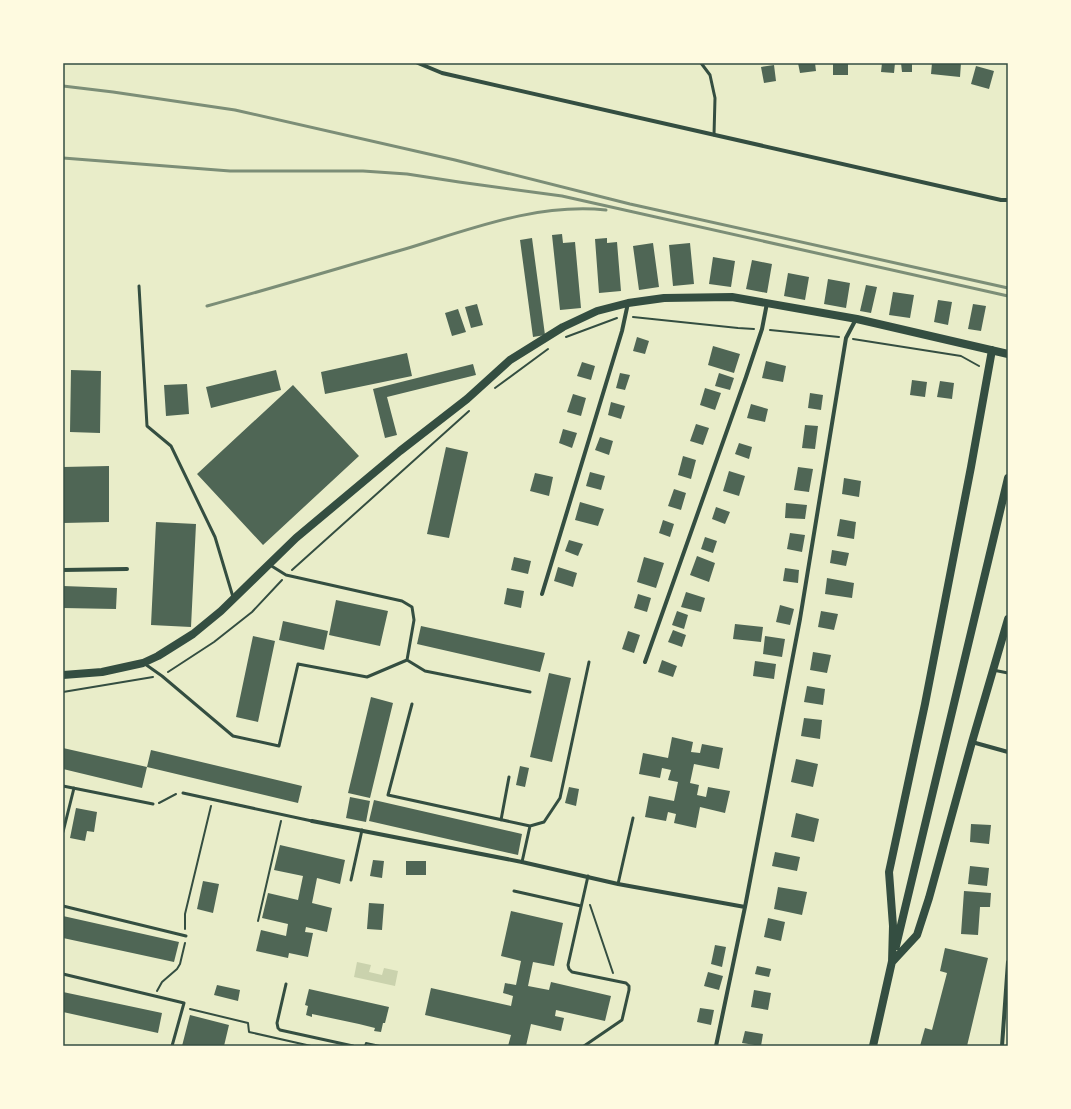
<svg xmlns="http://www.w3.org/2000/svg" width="1071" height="1109" font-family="'IBM Plex Serif',serif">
	<rect width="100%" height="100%" fill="#e9edc9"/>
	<!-- green -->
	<path fill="#cad2ad" d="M357,962L371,965L369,972L382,975L384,968L398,971L395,986L354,977Z"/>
	<!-- building -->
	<path fill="#4f6655" d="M798,63H815L816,71L800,73Z
		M833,63H848V75H833Z
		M882,63H895L894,73L881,72Z
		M901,63H912V72H902Z
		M932,63H961L960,77L931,74Z
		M774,65L776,81L764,83L761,67Z
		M976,66L994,71L989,89L971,84Z
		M562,234L563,243L575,242L581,308L560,310L552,235Z
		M532,238L545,335L533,337L520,240Z
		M607,238V243L617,242L621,291L599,293L595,239Z
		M653,243L659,287L639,290L633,246Z
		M690,243L694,284L673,286L669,245Z
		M713,257L735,261L731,287L709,284Z
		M752,260L772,264L767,293L746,289Z
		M788,273L809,277L805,300L784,296Z
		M828,279L850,283L846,308L824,304Z
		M866,285L877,287L871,313L860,311Z
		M893,292L914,295L910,318L889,315Z
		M938,300L952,302L948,325L934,322Z
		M477,304L483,325L471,328L465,307Z
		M973,304L986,306L981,331L968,329Z
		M458,309L466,332L452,336L445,313Z
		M637,337L649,341L645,354L633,351Z
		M713,346L740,354L734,373L708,365Z
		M407,353L412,376L325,394L321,372Z
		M766,361L786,366L783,382L762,378Z
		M582,362L595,366L591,380L577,376Z
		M473,364L476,375L387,397L397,435L385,438L373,389Z
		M71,370L101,371L100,433L70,432Z
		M276,370L281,390L211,408L206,387Z
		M620,373L630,375L625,390L616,388Z
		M719,373L734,378L730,390L715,386Z
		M912,380L927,382L925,397L910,395Z
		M940,381L954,383L952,399L937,397Z
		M187,384L189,414L166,416L164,385Z
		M293,385L359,456L263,545L197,474Z
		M705,388L721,393L715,410L700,405Z
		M810,393L823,395L821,410L808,408Z
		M573,394L586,398L581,416L567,412Z
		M611,402L625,406L621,419L608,415Z
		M751,404L768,409L765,422L747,418Z
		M696,424L709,428L703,445L690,441Z
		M805,425L818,426L815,449L802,448Z
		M563,429L577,433L572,448L559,443Z
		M600,437L613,441L609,455L595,450Z
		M739,443L752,447L749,459L735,454Z
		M446,447L468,452L449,538L427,534Z
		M683,456L696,460L691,479L678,475Z
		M109,466V522L63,523V467Z
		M798,467L813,469L809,492L794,490Z
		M729,471L745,476L739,496L723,491Z
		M590,472L605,476L601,490L586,486Z
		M535,473L553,477L549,496L530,491Z
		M844,478L861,481L859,497L842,494Z
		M674,489L686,493L681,510L668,506Z
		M580,502L604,509L598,526L575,520Z
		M786,503L807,505L805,519L785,518Z
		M716,507L730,512L725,524L712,519Z
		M840,519L856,522L854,539L837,536Z
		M663,520L674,524L670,537L659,533Z
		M156,522L196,524L191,627L151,625Z
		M790,533L805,535L802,552L787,549Z
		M705,537L717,541L713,553L701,549Z
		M569,540L583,544L578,556L565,551Z
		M832,550L849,553L846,566L830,563Z
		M697,556L715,563L709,582L690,575Z
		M514,557L531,561L528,574L511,570Z
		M644,557L664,563L656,588L637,582Z
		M558,567L577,573L573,587L554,581Z
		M785,568L799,570L798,583L783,581Z
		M827,578L854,583L852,598L825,594Z
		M63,586L117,588L116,609L63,608Z
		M507,588L524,591L521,608L504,604Z
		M686,592L705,598L701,612L681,607Z
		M638,594L651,598L647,612L634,608Z
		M336,600L388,611L380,646L329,635Z
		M780,605L794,609L790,625L776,622Z
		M677,611L688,615L684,629L672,625Z
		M821,611L838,614L834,630L818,627Z
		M283,621L328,631L324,650L279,640Z
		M735,624L763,627L761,642L733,639Z
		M421,626L545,653L540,672L417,644Z
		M673,630L686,635L682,647L668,642Z
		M628,631L640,635L634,653L622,649Z
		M253,636L275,641L258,722L236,717Z
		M765,636L785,639L782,657L763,654Z
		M813,652L831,655L827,673L810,670Z
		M662,660L677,666L673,677L658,672Z
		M755,661L776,664L774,679L753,676Z
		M549,673L571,678L552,762L530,757Z
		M807,686L825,689L823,705L804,702Z
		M371,697L393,703L370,798L348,793Z
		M804,718L822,720L820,739L801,736Z
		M672,737L693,742L691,752L700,753L702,744L723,748L719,769L694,764L690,783L699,785L697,795L706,797L708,787L730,791L725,813L700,807L696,828L674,823L676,814L668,812L666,821L645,817L649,796L674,801L678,782L668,780L671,770L662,768L660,778L639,774L643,753L668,758Z
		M63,748L147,767L151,750L302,786L298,803L147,767L142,788L63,769Z
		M796,759L818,764L813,787L791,782Z
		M520,766L529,768L525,787L516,785Z
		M569,787L579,789L576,806L565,803Z
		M350,797L370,801L366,822L346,818Z
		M374,800L522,834L518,855L369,821Z
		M76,808L97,812L94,832L87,831L85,841L70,838Z
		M796,813L819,819L814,842L791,837Z
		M971,824L991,825L989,844L970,842Z
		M280,845L345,860L340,884L317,878L312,903L332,908L327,932L306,927L305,932L313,933L308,957L289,953L288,958L256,951L261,930L286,936L288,924L262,918L268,893L298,900L303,876L274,870Z
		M775,852L800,857L797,871L772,866Z
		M373,860L384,861L382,878L370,876Z
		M406,861H426V875H406Z
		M970,866L989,868L987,886L968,884Z
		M203,881L219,884L213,913L197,909Z
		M778,887L807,892L802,915L774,909Z
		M964,891L991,893L990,907H980L978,935L961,934Z
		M369,903L384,904L382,930L367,929Z
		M511,911L563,923L554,966L533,962L528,986L549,990L551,982L611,996L605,1021L556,1010L555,1016L564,1018L561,1031L531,1024L526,1046H508L511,1035L425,1015L431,988L511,1006L513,996L503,993L505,983L516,985L521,961L501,956Z
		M63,916L179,942L174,962L63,938Z
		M768,918L785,922L781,941L764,937Z
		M715,945L726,947L722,967L711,964Z
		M945,948L988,958L967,1046H920L925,1028L932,1030L947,973L940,971Z
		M757,966L771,969L769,977L755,974Z
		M708,972L723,976L719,990L704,986Z
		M217,985L240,990L238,1001L214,995Z
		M309,989L389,1007L385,1023H383L381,1032L374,1031L375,1028L359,1024L312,1014V1017L306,1015L308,1006L305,1005Z
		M754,990L771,993L768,1010L751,1007Z
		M63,992L162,1013L158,1033L63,1012Z
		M700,1008L714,1010L711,1025L697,1022Z
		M190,1015L229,1025L224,1046H182Z
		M745,1031L763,1034L761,1046L742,1043Z"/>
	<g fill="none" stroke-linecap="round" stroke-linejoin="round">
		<!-- path -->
		<path stroke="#344e41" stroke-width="2" d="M633,317L738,328L754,329
			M770,330L839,337
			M566,337L617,318
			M853,339L961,356L979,366
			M495,388L548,349
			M292,570L469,411
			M168,672L214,642L252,612L282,580
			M63,692L153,677
			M159,803L176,794
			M590,905L613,973
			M258,921L281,821
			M185,929V914L211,806
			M157,991L162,982L177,969L180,964L185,943
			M190,1009L248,1023L249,1032L311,1046
			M365,1046L366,1043L380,1046"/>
		<!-- service -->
		<path stroke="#344e41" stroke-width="3" d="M701,63L710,75L715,98L714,135
			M139,286L147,426L171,446L215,537L233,597
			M270,565L286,575L402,601L412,607L414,620L407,660L425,671L530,692
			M145,664L162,676L233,736L279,746L298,664L367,677L407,660
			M993,670L1008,673
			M412,704L388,795L530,826
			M63,786L153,804
			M183,793L312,821
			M501,820L509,777
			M63,832L74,788
			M522,862L530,826L544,822L560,798L589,662
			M351,880L362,830
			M618,884L633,818
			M514,891L581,906
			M63,906L186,936
			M63,974L184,1003L172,1046
			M286,984L277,1023L278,1028L280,1030L353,1046
			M584,1046L622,1020L629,990V986L626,983L572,972L569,969L568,965L588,876"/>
		<!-- minor -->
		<path stroke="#344e41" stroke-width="4" d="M418,63L442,73L1001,200H1008
			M63,570L127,569
			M542,594L622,331L628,303
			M645,662L746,377L762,329L767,303
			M972,742L1008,752
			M312,821L522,862L618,884L745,907
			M716,1046L745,907L800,619L846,338L856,319
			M1002,1046L1008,962"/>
		<!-- secondary -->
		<path stroke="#344e41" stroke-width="8" d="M63,675L102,672L143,663L158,656L193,634L221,611L296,538L400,451L467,399L510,360L563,327L597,311L628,303L664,298L732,297L857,319L1008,354
			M896,946L1008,478
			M892,962L893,926L889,872L925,704L971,467L992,350
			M892,962L917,935L929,898L972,742L1008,619
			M873,1046L893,957"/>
		<!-- rail -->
		<path stroke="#7c8e77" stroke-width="3" d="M63,86L113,92L235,110L455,160L630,204L1008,288
			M63,158L230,171H363L407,174L459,182L562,196L1008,296
			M207,306C273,288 339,268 405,249C471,229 536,203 606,210"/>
	</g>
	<!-- border -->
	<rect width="1071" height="1109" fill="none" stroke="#fefae0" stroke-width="128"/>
	<rect x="64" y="64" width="943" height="981" fill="none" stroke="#344e41" stroke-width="1.5"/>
</svg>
